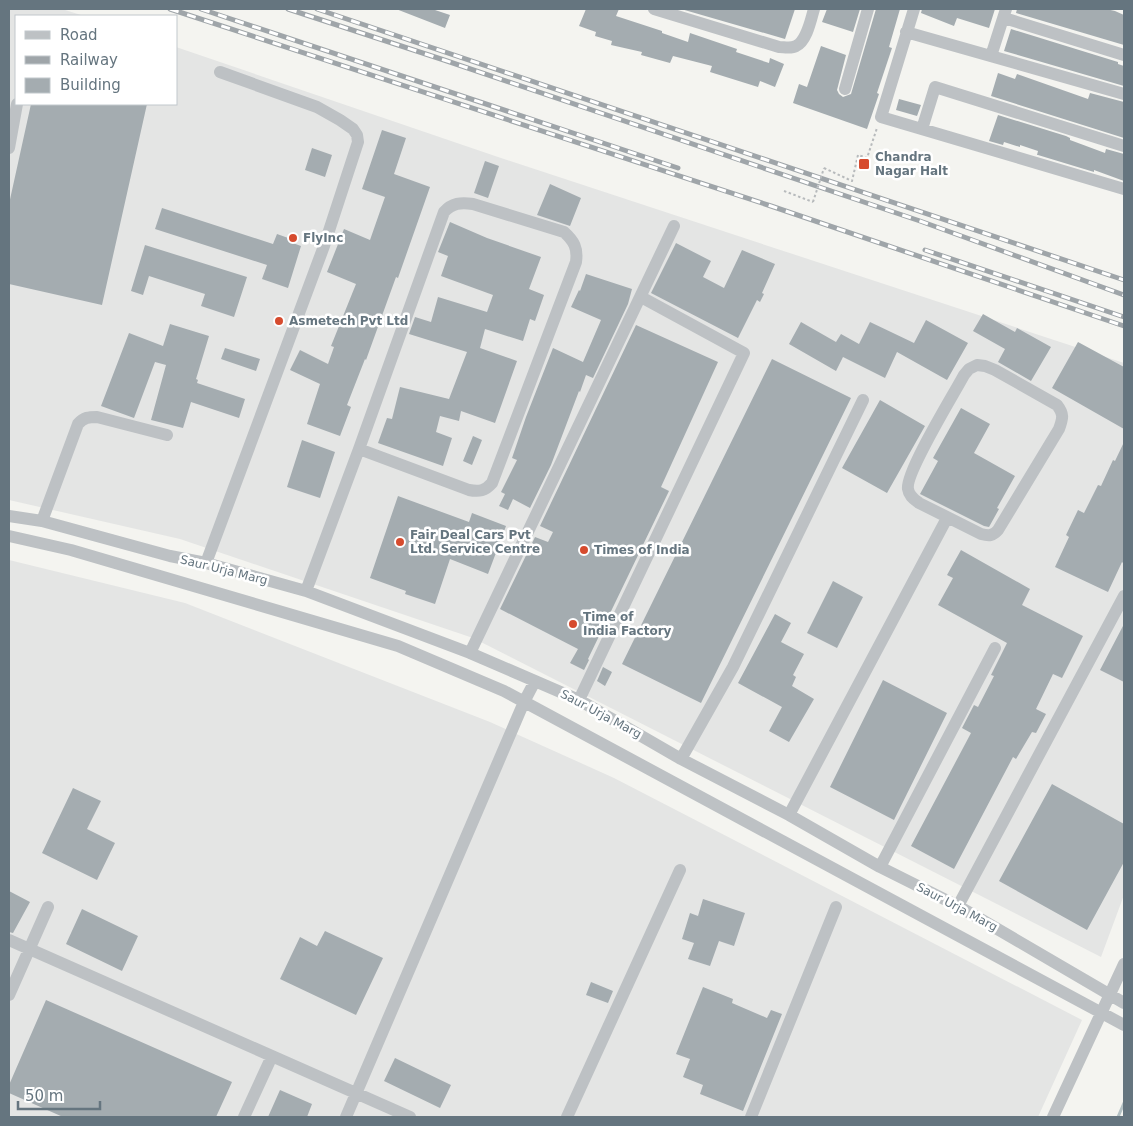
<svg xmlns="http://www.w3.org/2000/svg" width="1133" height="1126" font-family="'DejaVu Sans',sans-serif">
	<rect width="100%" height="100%" fill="#f4f4f0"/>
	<!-- built -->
	<path fill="#e4e5e4" d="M9,9H62L84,16H16V104H176V47L498,157L1124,363V895L1101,957L473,638L180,539L9,500Z
		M9,560L185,603L490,722L614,778L1082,1020L1038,1117H9Z"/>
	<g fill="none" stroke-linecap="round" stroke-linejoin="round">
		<!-- stream -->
		<path stroke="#b4c1c4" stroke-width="3" d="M1118,1117L1124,1103"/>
	</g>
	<!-- building -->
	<path fill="#a4acb0" d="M396,9H432L450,15L445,28Z
		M586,9H619L616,16L662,31V33L688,42L690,33L737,49L736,52L769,63L770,58L784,64L775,87L760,81L758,87L710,72L712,66L673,56L670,63L641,55L642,52L611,45L612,41L595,36L596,32L579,26Z
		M681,9H795L785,39Z
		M827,9H860L853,32L822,22Z
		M876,9H900L889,47L892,48L877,93L879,94L867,129L793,103L799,84L807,87L821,46L846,55L837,90L839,94L843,97L851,94Z
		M922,9H995L989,28L957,18L954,26L921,13Z
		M1017,9H1106L1115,11L1124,15V45L1016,13Z
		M1011,29L1118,62V64L1124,66V86L1004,51Z
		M998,73L1015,79L1017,74L1088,99L1090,93L1124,102V138L991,96Z
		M899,99L921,105L917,116L896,110Z
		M31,104H147L102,305L9,284V204Z
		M998,115L1066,136L1070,138V140L1105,153L1106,149L1124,154V181L1094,170V172L1038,155H1037L1038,151L1020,145V147L1004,142L1003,145L989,141Z
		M382,130L406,138L394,174L430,187L398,278L396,277L366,360L365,359L347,405L351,407L340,436L307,424L320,384L290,370L300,350L328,364L334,347L331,346L356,284L327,272L344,229L370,240L385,197L362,189Z
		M312,148L332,155L325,177L305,170Z
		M485,161L499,166L488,198L474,193Z
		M550,184L581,198L570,226L537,215Z
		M162,208L273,244L277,234L291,239L290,242L301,246L288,288L262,279L267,265L155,229Z
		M450,222L487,238L541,257L529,289L544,295L535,321L530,319L523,341L485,329L480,348L517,361L495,423L461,411L459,421L440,416L436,432L452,438L443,466L378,443L387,418L392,419L400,387L449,399L467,352L409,334L415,317L431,322L438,297L487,312L493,295L441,276L448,256L438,252Z
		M676,243L711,261L703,277L724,288L742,250L775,264L762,293L764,294L760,302L757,300L738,338L651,293Z
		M145,245L247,277L234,317L201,306L205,294L149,276L143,295L131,291Z
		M586,274L632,289L628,304L593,378L586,375L580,392L579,391L551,465L530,508L513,499L508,510L499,506L505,494L501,492L517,460L512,458L526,417L553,348L583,362L601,320L571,307L579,290L580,291Z
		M983,314L1015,332L1017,328L1051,347L1031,381L998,362L1005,349L973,331Z
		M926,320L968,343L947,380L897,352L885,378L843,357L836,371L789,344L801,322L836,342L841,334L859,344L870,322L914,343Z
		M170,324L209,336L196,379L198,380L197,383L245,399L239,418L191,402L183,428L151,420L166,365L155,362L134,418L101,406L129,333L163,346Z
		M636,325L718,362L661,487L669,491L588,659L589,660L584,670L570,663L578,649L500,609L535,537L548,542L553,532L540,526Z
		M1078,342L1124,367V429L1052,388Z
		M225,348L260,359L256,371L221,359Z
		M772,359L851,398L701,703L622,664Z
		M880,400L925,426L887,493L842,468Z
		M961,408L990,424L974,453L1015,476L997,508L999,509L989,527L984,526L920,494L938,461L933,458Z
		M473,436L482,440L472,465L463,461Z
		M302,440L335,452L320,498L287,487Z
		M1124,442V564L1122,562L1108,592L1055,567L1069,537L1066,535L1078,510L1084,513L1098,485L1101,486L1113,460L1115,461Z
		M398,496L469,522L472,513L506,526L488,574L450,559L435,604L405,594L406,591L370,578Z
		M961,550L1030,589L1022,605L1083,636L1062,678L1053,674L1036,709L1046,714L1036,733L1032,732L1016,759L1013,757L954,869L911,846L971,733L962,728L974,705L978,707L994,676L991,675L1007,643L938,605L953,578L947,575Z
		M833,581L863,597L837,648L807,633Z
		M775,614L791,623L781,642L804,654L793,675L796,677L792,686L814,699L789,742L769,731L782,707L738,683Z
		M1124,624V682L1100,670Z
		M603,667L612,672L605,686L597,681Z
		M883,680L947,713L894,820L830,787Z
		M1052,784L1124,824V862L1087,930L999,881Z
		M73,788L101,801L87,829L115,843L97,880L42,853Z
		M9,891L30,902L13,933L9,932Z
		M703,899L745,913L734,946L719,941L710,966L688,959L694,943L682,939L690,913L698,916Z
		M82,909L138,936L122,971L66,944Z
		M325,931L383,958L356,1015L280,979L300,937L317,946Z
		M591,982L613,991L608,1003L586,995Z
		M703,987L733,999L732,1003L767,1018L771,1010L782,1014L743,1111L700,1094L703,1085L683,1077L690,1059L676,1054Z
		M46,1000L232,1082L216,1117H63L9,1093V1085Z
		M395,1058L451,1085L440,1108L384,1081Z
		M280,1090L312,1104L307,1117H268Z"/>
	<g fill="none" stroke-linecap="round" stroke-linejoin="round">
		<!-- path -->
		<path stroke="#b7babc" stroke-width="2" stroke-dasharray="2.5 2.5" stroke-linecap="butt" d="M824,168L852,181L858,155L867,158L877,128
			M784,191L813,202"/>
		<!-- minor -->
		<path stroke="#bdc1c4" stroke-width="12" d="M654,9L779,47C784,47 791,49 796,46C807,41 811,19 814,9
			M914,9L881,117L1124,189
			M1004,18L1124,55
			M906,32L1124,94
			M991,56L1006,9
			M845,89L868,9
			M922,129L935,87L1124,146
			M9,148L17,104
			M977,365L985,366L995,370L1057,405C1064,414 1063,418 1059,429L998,530C993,536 989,536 981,534L919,503C914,499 909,496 908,489C905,473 954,394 964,375L969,369Z
			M9,516L42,521L170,556L206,563L306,591L470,653L579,700L681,759L789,815L880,867L958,906L1124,1003
			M42,521L78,424C84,417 89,417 97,417L167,435
			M9,536L71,550L398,646L504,691L1124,1025
			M206,563L324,246L358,142L357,135L353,129L340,120L317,107L220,72
			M306,591L359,449L444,212C452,203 461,202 473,204L564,232C574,241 578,248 576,262L492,483C485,491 479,492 469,490L359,449
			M470,653L674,226
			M579,700L744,353L641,297
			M681,759L733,667L863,400
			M789,815L947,518
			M880,867L995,648
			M958,906L1124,596
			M9,940L410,1117
			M9,995L48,907
			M244,1117L272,1056
			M346,1117L524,702L535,681
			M567,1117L680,870
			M751,1117L836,907
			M1053,1117L1124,964"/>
		<defs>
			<path id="rail" d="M170,9L771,206L1124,326
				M201,9L678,168
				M288,9L444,60L920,221L1124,295
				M317,9L1124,280
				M925,250L1124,317"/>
		</defs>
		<!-- rail casing -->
		<use href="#rail" stroke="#9fa5a9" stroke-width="5"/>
		<!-- rail -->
		<use href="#rail" stroke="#fff" stroke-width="3" stroke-dasharray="9" stroke-linecap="butt"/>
		<!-- path-bridge -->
		<path stroke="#b7babc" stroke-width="2" stroke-dasharray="2.5 2.5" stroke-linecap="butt" d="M813,202L824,168"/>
	</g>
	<!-- markers -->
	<g fill="#d64b2e" stroke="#fff" stroke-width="2">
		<rect x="858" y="158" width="12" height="12" rx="2.5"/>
		<circle cx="293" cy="238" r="5"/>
		<circle cx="279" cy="321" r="5"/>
		<circle cx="400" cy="542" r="5"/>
		<circle cx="584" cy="550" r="5"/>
		<circle cx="573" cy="624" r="5"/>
	</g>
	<g text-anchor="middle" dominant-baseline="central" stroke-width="5" stroke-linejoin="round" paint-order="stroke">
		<!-- poi labels -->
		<g font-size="12" font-weight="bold" fill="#65757f" stroke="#fff" text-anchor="start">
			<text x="875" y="157">Chandra<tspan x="875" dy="14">Nagar Halt</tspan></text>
			<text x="303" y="238">FlyInc</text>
			<text x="289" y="321">Asmetech Pvt Ltd</text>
			<text x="410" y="535">Fair Deal Cars Pvt<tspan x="410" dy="14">Ltd. Service Centre</tspan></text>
			<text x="594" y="550">Times of India</text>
			<text x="583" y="617">Time of<tspan x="583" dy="14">India Factory</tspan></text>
		</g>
		<!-- street labels -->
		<g font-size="12" fill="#65757f" stroke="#fff">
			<text transform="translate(224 570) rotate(14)">Saur Urja Marg</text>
			<text transform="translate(601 714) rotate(28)">Saur Urja Marg</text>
			<text transform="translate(957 907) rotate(28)">Saur Urja Marg</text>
		</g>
	</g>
	<!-- border -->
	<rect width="1133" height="1126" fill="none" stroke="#65757f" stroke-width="20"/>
	<!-- legend -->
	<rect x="15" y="15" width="162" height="90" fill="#ffffff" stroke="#c1c8cc"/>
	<rect x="25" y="31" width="25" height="8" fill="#bdc1c4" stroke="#c1c8cc"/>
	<text x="60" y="40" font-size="15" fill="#65757f">Road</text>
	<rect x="25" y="56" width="25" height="8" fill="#9fa5a9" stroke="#c1c8cc"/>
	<text x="60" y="65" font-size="15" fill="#65757f">Railway</text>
	<rect x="25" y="78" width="25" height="15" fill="#a4acb0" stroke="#c1c8cc"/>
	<text x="60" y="90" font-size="15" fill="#65757f">Building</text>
	<!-- scale -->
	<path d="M18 1101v8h82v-8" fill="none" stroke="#65757f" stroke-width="2.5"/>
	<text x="25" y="1101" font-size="15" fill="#65757f" stroke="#ffffff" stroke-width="4" paint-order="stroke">50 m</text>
</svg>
